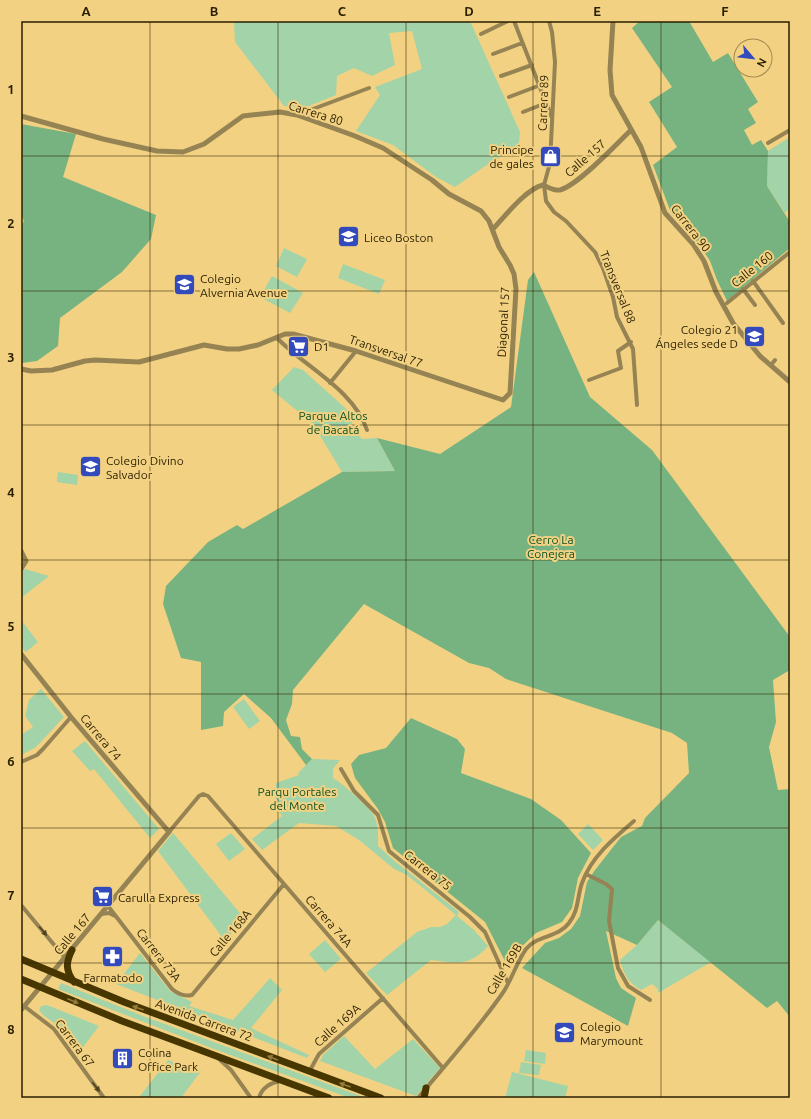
<svg xmlns="http://www.w3.org/2000/svg" width="811" height="1119" font-family="Ubuntu,sans-serif">
	<rect width="100%" height="100%" fill="#f2d282"/>
	<!-- green -->
	<path fill="#a2d3a9" d="M234,21H470L520,132L519,143L509,153L494,160L455,187L436,177L393,145L356,131L380,95L375,87L422,69L412,31L389,33L395,65L372,76L354,68L337,76L336,95L304,108L284,106L235,42Z
		M790,137V208L785,213L767,186L768,151Z
		M284,248L307,259L297,277L276,266Z
		M343,264L385,280L379,294L338,278Z
		M272,276L303,293L290,313L260,297Z
		M294,367L303,370L354,416L351,426L362,439L377,438L395,471L342,472L313,424L272,390Z
		M58,472L78,475L77,485L57,482Z
		M25,569L49,576L21,598V572Z
		M21,620L38,642L26,652L21,647Z
		M41,689L64,717L36,747L21,755V735L33,727L25,716L29,700Z
		M244,699L260,721L249,729L233,707Z
		M85,741L159,829L150,838L94,769L90,771L72,751Z
		M312,759L340,760L333,769V778C342,783 367,805 373,814C379,824 378,835 378,846L397,863L459,912L457,916L474,930L488,946C470,967 456,963 431,960L387,995L366,973L417,932L431,927H440L447,924L456,915L407,875L394,869L359,840L336,826L299,823L262,850L252,839L282,816L276,807V783L299,775L298,773Z
		M588,824L603,840L593,850L578,834Z
		M173,833L244,918L225,941L158,851Z
		M231,833L245,849L229,861L216,844Z
		M658,920L711,962L658,993V989L652,984L641,990C629,984 623,973 620,960L637,945Z
		M325,940L341,959L325,972L309,954Z
		M140,953L170,991L192,1002L189,1006L233,1020L270,978L282,990L251,1028L309,1055L307,1058L116,984Z
		M61,983L143,1016L366,1098H350L214,1049L58,989Z
		M47,1005L99,1026L78,1054L53,1022L43,1015L39,1010L41,1006Z
		M344,1036L375,1069L413,1039L440,1068L416,1096L320,1061L323,1055Z
		M526,1050L546,1053L545,1064L524,1061Z
		M168,1060L201,1071L181,1098H142L140,1096Z
		M521,1062L541,1065L539,1075L519,1073Z
		M512,1072L568,1086L565,1098H505Z"/>
	<!-- forest -->
	<path fill="#77b381" d="M640,21H689L713,62L728,53L758,102L748,109L756,123L744,130L752,145L761,140L768,151L767,186L790,222V248L727,301L717,280L710,261L699,244L671,213L653,165L677,147L649,102L672,87L632,28Z
		M21,124L76,134L63,177L156,215L151,239L122,272L60,318L58,346L37,361L22,363L21,226L24,221L21,214Z
		M534,272L590,397L652,450L790,637V670L773,680L776,722L769,747L778,790L790,789V1017L777,1001L767,1008L658,920L637,945L606,931L616,978L621,988L636,998L628,1026L522,968L545,943L559,938L571,929L580,916L587,882L595,870L621,837L642,826L645,818L689,773L687,743L672,733L506,679L489,668L469,663L364,604L293,690L292,704L286,720L291,736L300,737L302,749L312,759L306,765L271,718L244,694L224,712L223,726L201,730V662L181,658L163,604L166,586L208,542L237,525L243,529L342,472L395,471L377,438L440,454L511,407L528,280Z
		M411,718L457,739L465,749L461,773L531,799L561,820L591,853L578,878L572,908L562,922L536,933L515,953L507,965L485,922L393,848L385,822L378,809L355,778L351,764L359,755L386,748Z"/>
	<g fill="none" stroke-linecap="round" stroke-linejoin="round">
		<!-- minor -->
		<path stroke="#968353" stroke-width="4" d="M514,21L552,118
			M549,21L552,32L555,62L550,163L544,185L546,201L554,212L566,221L595,252L603,268L613,297L617,317L633,349L637,405
			M481,34L508,21
			M493,54L522,43
			M501,76L532,65
			M509,97L538,86
			M523,112L546,103
			M297,115L369,88
			M768,143L790,130
			M753,281L783,323
			M743,289L755,305
			M727,303L790,252
			M277,338C305,367 354,390 367,430
			M771,365L775,360
			M589,380L621,368L618,351L631,342
			M330,383L356,351
			M21,762L37,755L43,749L71,717
			M341,769L354,791L378,815L389,851L470,917L485,932L508,983
			M169,832L199,796L203,794L208,796L443,1068
			M586,874L606,884L612,889L609,921L618,968L628,986L650,1000
			M21,905L65,958
			M108,906L172,989C178,994 184,997 192,995L284,884
			M101,914L109,913L115,916
			M24,1006L54,1029L104,1098
			M219,1059L231,1070L251,1098
			M309,1072L319,1054L383,998
			M259,1098C262,1087 270,1083 280,1081
			M418,1098C446,1064 477,1030 502,994C512,980 516,963 526,949C537,935 558,938 569,923C579,910 577,897 582,883C591,857 614,838 634,821"/>
		<!-- tertiary -->
		<path stroke="#968353" stroke-width="5" d="M613,21L610,70L612,95L641,147L665,213L693,244L704,261L716,292L733,323L760,356L790,382
			M21,116L103,139L157,151L183,152L204,144L243,116L280,112L297,115L355,136L383,148L432,180L449,194L481,211L489,221L499,247L510,265L514,274L516,289L510,393L503,400L356,351L293,334H285L258,345L239,349H227L204,345L139,362L95,360L85,361L52,370L31,371L21,369
			M493,229C505,216 526,189 543,185C548,187 554,191 560,190C577,186 617,144 631,130
			M21,551L26,561L21,569
			M21,654L71,717L169,832L21,1010"/>
		<!-- trunk -->
		<path stroke="#483600" stroke-width="7" d="M72,950C66,962 65,970 74,982
			M21,959L124,1002L381,1098
			M21,979L122,1021L329,1098
			M424,1098L426,1088"/>
	</g>
	<!-- one-way arrows -->
	<defs><path id="oneway-solid" d="M-6-.8H1V-3.2L6.5 0L1 3.2V.8H-6Z"/></defs>
	<g fill="#50421d">
		<use href="#oneway-solid" transform="translate(43 931) rotate(50)"/>
		<use href="#oneway-solid" transform="translate(96 1087) rotate(52)"/>
	</g>
	<g fill="#947c3a">
		<use href="#oneway-solid" transform="translate(73 1001) rotate(23)"/>
		<use href="#oneway-solid" transform="translate(138 1008) rotate(-160)"/>
		<use href="#oneway-solid" transform="translate(273 1058) rotate(-159)"/>
		<use href="#oneway-solid" transform="translate(345 1085) rotate(-160)"/>
	</g>
	<!-- grid -->
	<path fill="none" stroke="#2b1f00" stroke-width="1" stroke-opacity="0.55" d="M150,21V1098M278,21V1098M406,21V1098M533,21V1098M661,21V1098M21,156H790M21,291H790M21,425H790M21,560H790M21,694H790M21,828H790M21,963H790"/>
	<!-- icons -->
	<defs>
		<symbol id="shop-square" viewBox="-11 -11 22 22"><rect x="-9" y="-9" width="18" height="18" rx="4" fill="#324abc" stroke="#f2d282"/><path d="M-5-2.5h2.3a2.7 3.5 0 0 1 5.4 0H5L5.5 6h-11ZM-1.5-2.5h3a1.5 2.3 0 0 0-3 0Z" fill="#fff"/></symbol>
		<symbol id="school-square" viewBox="-11 -11 22 22"><rect x="-9" y="-9" width="18" height="18" rx="4" fill="#324abc" stroke="#f2d282"/><path d="M0-5L7-2L0 1L-7-2ZM-4 1L0 2.5L4 1V4Q0 6-4 4Z" fill="#fff"/></symbol>
		<symbol id="supermarket-square" viewBox="-11 -11 22 22"><rect x="-9" y="-9" width="18" height="18" rx="4" fill="#324abc" stroke="#f2d282"/><path d="M-6-5.5h2.5l.6 2H6L4.5 2H-2.5L-4.4-4H-6ZM-1.5 3.2a1.3 1.3 0 1 0 .1 0ZM3 3.2a1.3 1.3 0 1 0 .1 0Z" fill="#fff"/></symbol>
		<symbol id="pharmacy-square" viewBox="-11 -11 22 22"><rect x="-9" y="-9" width="18" height="18" rx="4" fill="#324abc" stroke="#f2d282"/><path d="M-2-6h4v4h4v4h-4v4h-4v-4h-4v-4h4Z" fill="#fff"/></symbol>
		<symbol id="building-square" viewBox="-11 -11 22 22"><rect x="-9" y="-9" width="18" height="18" rx="4" fill="#324abc" stroke="#f2d282"/><path d="M-4-6H4V6H1V3H-1V6H-4ZM-2.5-4.3h1.7v1.8h-1.7ZM.8-4.3h1.7v1.8H.8ZM-2.5-1h1.7V.8h-1.7ZM.8-1h1.7V.8H.8Z" fill="#fff"/></symbol>
	</defs>
	<g fill-rule="evenodd">
		<use href="#shop-square" x="538" y="144" width="25" height="25"/>
		<use href="#school-square" x="336" y="224" width="25" height="25"/>
		<use href="#school-square" x="172" y="272" width="25" height="25"/>
		<use href="#school-square" x="742" y="324" width="25" height="25"/>
		<use href="#supermarket-square" x="286" y="334" width="25" height="25"/>
		<use href="#school-square" x="78" y="454" width="25" height="25"/>
		<use href="#supermarket-square" x="90" y="884" width="25" height="25"/>
		<use href="#pharmacy-square" x="100" y="944" width="25" height="25"/>
		<use href="#school-square" x="552" y="1020" width="25" height="25"/>
		<use href="#building-square" x="110" y="1046" width="25" height="25"/>
	</g>
	<g text-anchor="middle" dominant-baseline="central" stroke-width="4" stroke-linejoin="round" paint-order="stroke">
		<!-- street labels -->
		<g font-size="12" fill="#2b1f00" stroke="#f2d282">
			<text transform="translate(543 103) rotate(-88)">Carrera 89</text>
			<text transform="translate(316 113) rotate(17)">Carrera 80</text>
			<text transform="translate(585 158) rotate(-41)">Calle 157</text>
			<text transform="translate(691 228) rotate(52)">Carrera 90</text>
			<text transform="translate(752 269) rotate(-39)">Calle 160</text>
			<text transform="translate(618 287) rotate(68)">Transversal 88</text>
			<text transform="translate(503 322) rotate(-87)">Diagonal 157</text>
			<text transform="translate(386 351) rotate(19)">Transversal 77</text>
			<text transform="translate(101 737) rotate(50)">Carrera 74</text>
			<text transform="translate(428 870) rotate(38)">Carrera 75</text>
			<text transform="translate(329 921) rotate(49)">Carrera 74A</text>
			<text transform="translate(230 933) rotate(-50)">Calle 168A</text>
			<text transform="translate(72 934) rotate(-50)">Calle 167</text>
			<text transform="translate(159 955) rotate(52)">Carrera 73A</text>
			<text transform="translate(504 969) rotate(-59)">Calle 169B</text>
			<text transform="translate(204 1020) rotate(20)">Avenida Carrera 72</text>
			<text transform="translate(337 1025) rotate(-42)">Calle 169A</text>
			<text transform="translate(75 1043) rotate(53)">Carrera 67</text>
		</g>
		<!-- poi labels -->
		<g font-size="12" fill="#2b1f00" stroke="#f2d282" text-anchor="start">
			<text x="534" y="149" text-anchor="end">Principe<tspan x="534" dy="14">de gales</tspan></text>
			<text x="364" y="237">Liceo Boston</text>
			<text x="200" y="278">Colegio<tspan x="200" dy="14">Alvernia Avenue</tspan></text>
			<text x="738" y="329" text-anchor="end">Colegio 21<tspan x="738" dy="14">Ángeles sede D</tspan></text>
			<text x="314" y="346">D1</text>
			<text x="106" y="460">Colegio Divino<tspan x="106" dy="14">Salvador</tspan></text>
			<text x="118" y="897">Carulla Express</text>
			<text x="113" y="977" text-anchor="middle">Farmatodo</text>
			<text x="580" y="1026">Colegio<tspan x="580" dy="14">Marymount</tspan></text>
			<text x="138" y="1052">Colina<tspan x="138" dy="14">Office Park</tspan></text>
		</g>
		<!-- park labels -->
		<g font-size="12" fill="#0c5122" stroke="#f2d282">
			<text x="333" y="415">Parque Altos<tspan x="333" dy="14">de Bacatá</tspan></text>
			<text x="551" y="539">Cerro La<tspan x="551" dy="14">Conejera</tspan></text>
			<text x="297" y="791">Parqu Portales<tspan x="297" dy="14">del Monte</tspan></text>
		</g>
	</g>
	<!-- border -->
	<rect width="811" height="1119" fill="none" stroke="#f2d282" stroke-width="44"/>
	<!-- north arrow -->
	<g transform="translate(753 58) rotate(118)"><circle r="19" fill="#f2d282" stroke="#a28a4e"/>
	<path d="M0-3L7 15L0 10L-7 15Z" fill="#324abc"/>
	<text y="-6" font-size="11" font-weight="bold" text-anchor="middle" fill="#2b1f00">N</text>
	</g>
	<rect x="22" y="22" width="767" height="1075" fill="none" stroke="#2b1f00" stroke-width="1.5"/>
	<g font-size="13" text-anchor="middle" font-weight="bold" fill="#2b1f00">
		<text x="86" y="16">A</text>
		<text x="214" y="16">B</text>
		<text x="342" y="16">C</text>
		<text x="469" y="16">D</text>
		<text x="597" y="16">E</text>
		<text x="725" y="16">F</text>
		<text x="11" y="94">1</text>
		<text x="11" y="228">2</text>
		<text x="11" y="362">3</text>
		<text x="11" y="497">4</text>
		<text x="11" y="631">5</text>
		<text x="11" y="766">6</text>
		<text x="11" y="900">7</text>
		<text x="11" y="1034">8</text>
	</g>
</svg>
